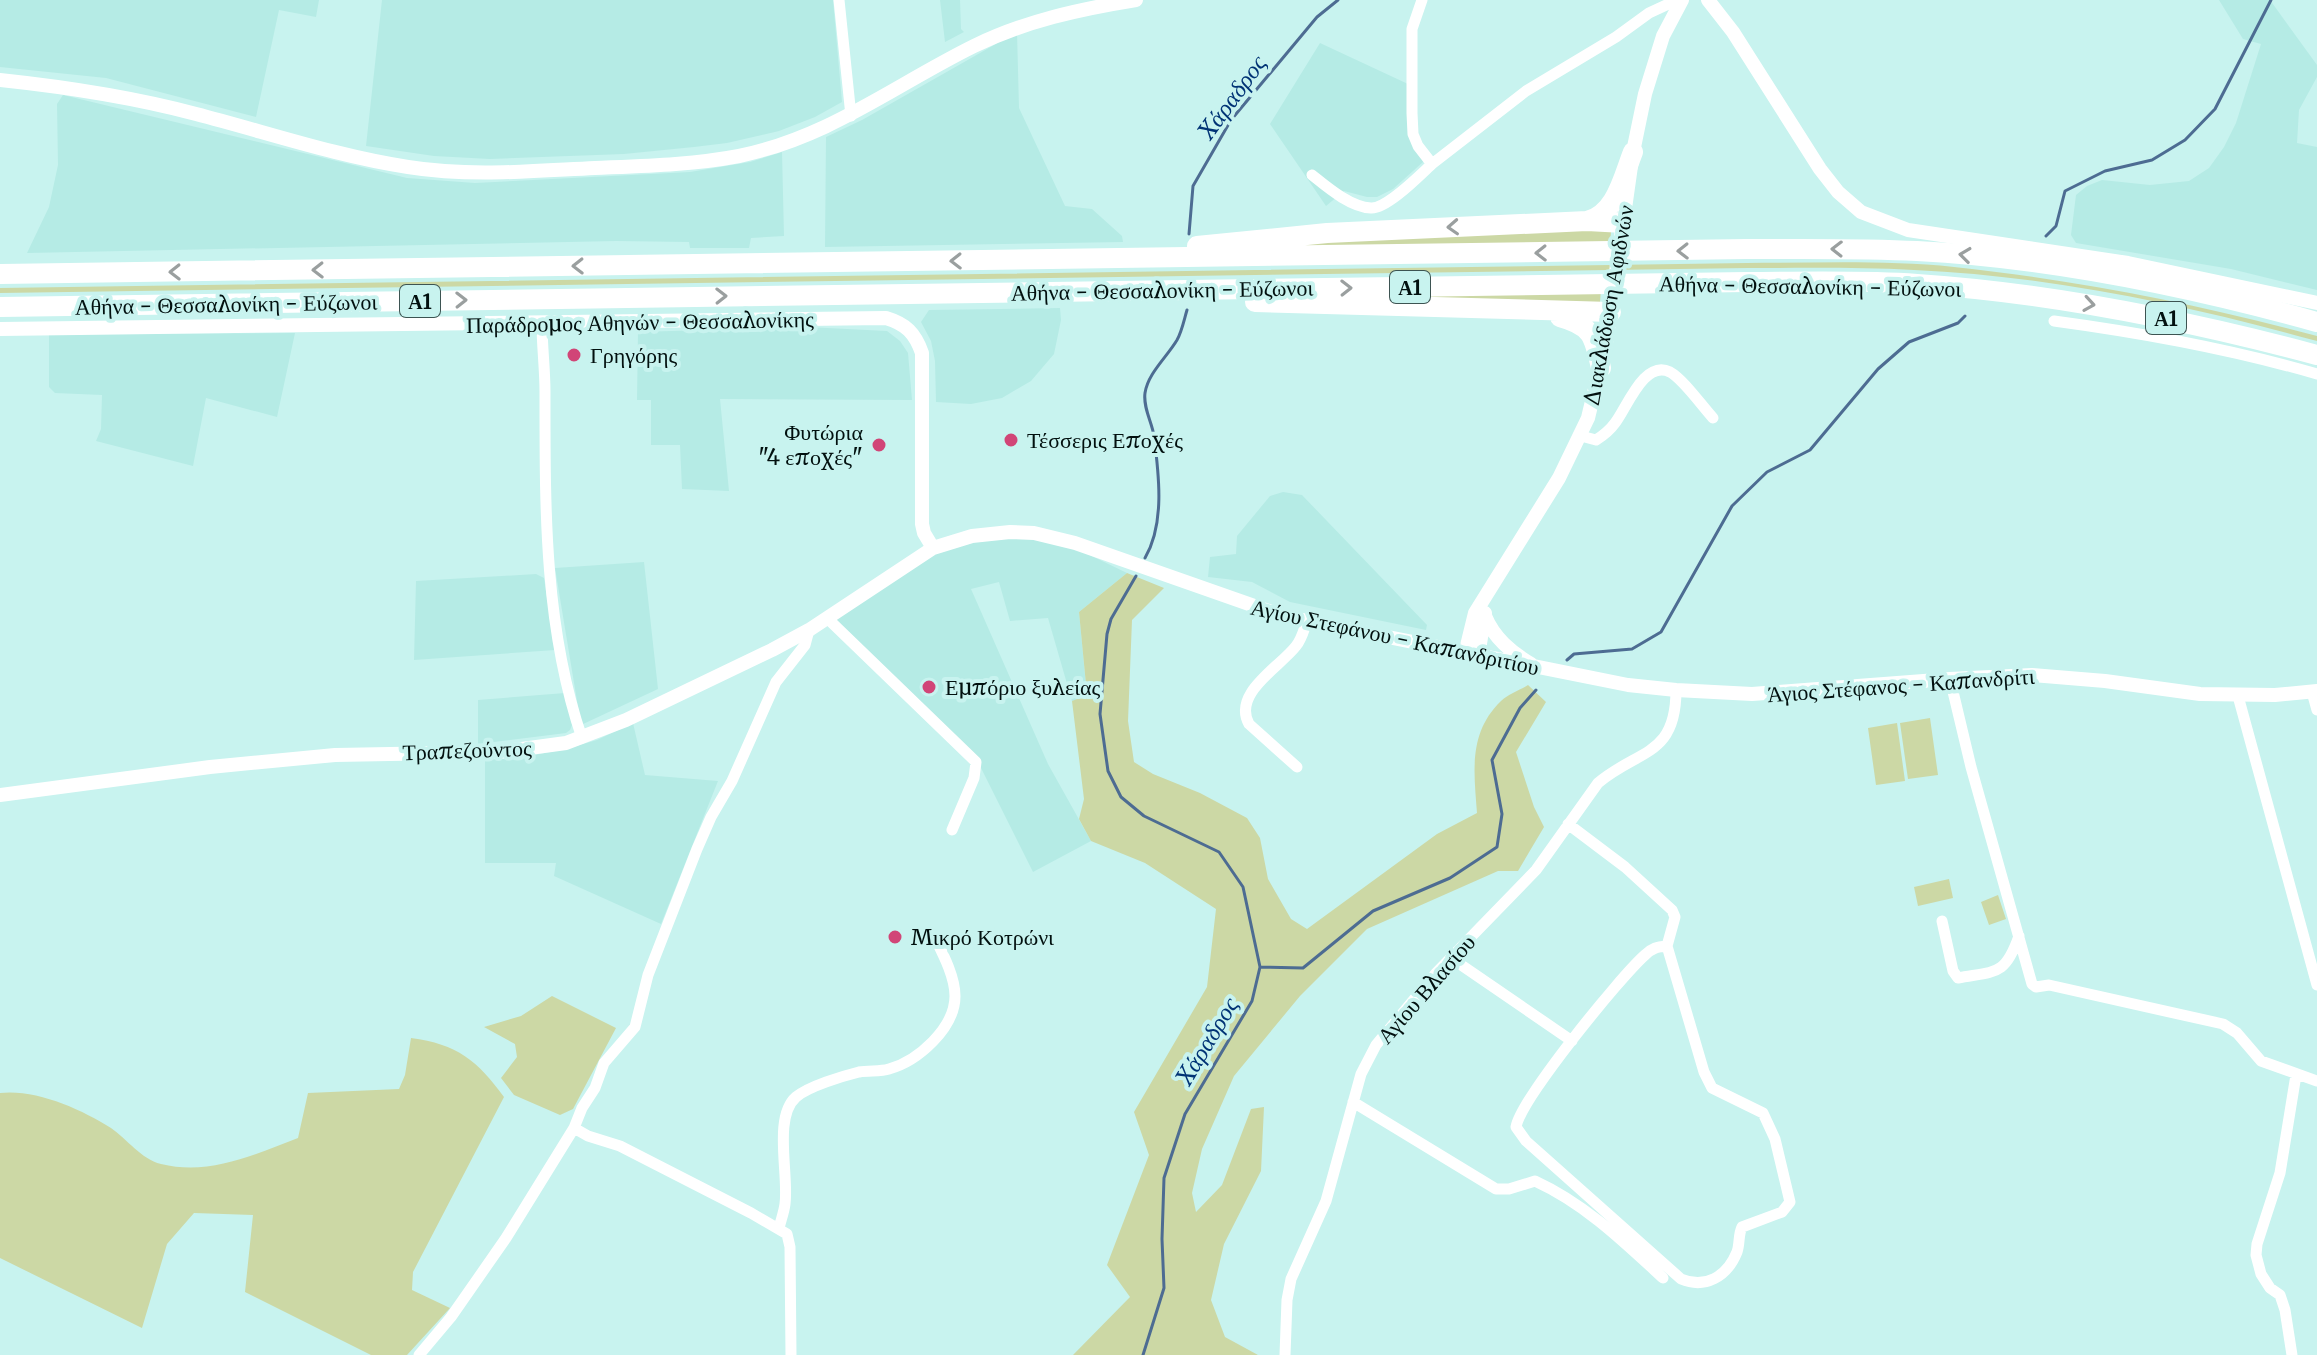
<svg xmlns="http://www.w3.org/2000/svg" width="2317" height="1355" font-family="Merriweather,serif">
	<rect width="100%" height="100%" fill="#c8f3ef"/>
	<!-- built -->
	<path fill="#b5ebe5" d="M0,0H319L316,17L279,10L256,117L106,78L0,67Z
		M382,0H833L842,102L815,117L779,131L727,143L694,147L624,154L490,159L434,156L366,146Z
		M940,0H960L961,29L964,32L945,42Z
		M2219,0H2270L2317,65V77L2299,110L2297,143L2317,147V290L2231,269L2076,243L2071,235L2076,195L2087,186L2102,180L2150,185L2189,181L2209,168L2224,147L2236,123L2261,44L2243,39Z
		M1017,32L1019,108L1065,206L1092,209L1122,236L1123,242L825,247L826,137L862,120Z
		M1320,43L1408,84L1423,162L1393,189L1377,197H1367L1344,191L1326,206L1270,124Z
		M63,95L407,178L475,183L690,172L750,162L782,152L784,236L751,238L749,248H690L689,242L616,241L27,253L49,207L58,165L57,104Z
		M1060,308L1061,320L1054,354L1031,381L1002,398L971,404L936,402L935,361L931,341L921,322L929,310Z
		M807,327L887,331L900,341L908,353L912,400L720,399L729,491L682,489L680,445H651V400H637L638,332Z
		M295,333L277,417L206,398L193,466L96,441L101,429L102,395L55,393L49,387V334Z
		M1283,492L1302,495L1427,625L1426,630L1290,602L1252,582L1208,577L1210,557L1236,554L1237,536L1270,496Z
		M1004,536L1039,539L1073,547L1127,573L1079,612L1087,696L1072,701L1048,618L1010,621L999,582L971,589L1048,764L1091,841L1033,872L976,758L832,619L930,553L967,542Z
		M644,562L658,689L581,725L555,568Z
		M536,574L544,578L555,650L414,660L416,581Z
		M565,693L572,725L570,730L566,733L478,744V700Z
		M633,723L645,775L718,781L661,924L554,876L556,863H485V759L529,756L566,749L597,740Z"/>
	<!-- green -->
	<path fill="#ccd8a5" d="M1603,229L1611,232L1610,244L1224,247Z
		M1747,263C1816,263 1886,260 1954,267C2077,280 2197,304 2317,336V341C2186,305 2050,276 1914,270C1859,267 1803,268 1748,268L0,293V288Z
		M1601,288L1600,303L1238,295Z
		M1127,573L1164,588L1132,620L1128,721L1134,762L1153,774L1200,793L1247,818L1260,838L1268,879L1291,919L1307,929L1437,834L1477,813C1474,772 1468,733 1501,701C1508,694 1520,690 1528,685L1546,702L1516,752L1534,807L1544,827L1518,871H1498L1367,929L1300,996L1234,1076L1202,1149L1192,1193L1196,1212L1222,1185L1251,1109L1264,1107L1261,1171L1224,1244L1211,1300L1225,1337L1258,1355H1073L1130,1297L1107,1265L1149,1155L1134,1112L1207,987L1216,909L1145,863L1091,841L1079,819L1084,799L1072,701L1087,695L1079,612Z
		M1930,718L1938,775L1908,779L1900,723Z
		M1897,723L1905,781L1876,785L1868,728Z
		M1949,879L1953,898L1918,906L1914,887Z
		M1998,895L2006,919L1989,925L1981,902Z
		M552,996L616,1028L573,1109L560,1115L514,1095L501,1078L517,1057L515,1044L484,1027L521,1016Z
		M411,1038C457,1044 478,1061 504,1097L413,1272L412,1290L450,1308L407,1355H371L245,1292L253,1215L194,1213L167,1244L142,1328L0,1258V1093C36,1089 81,1109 111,1128C127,1139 141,1159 161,1164C209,1176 254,1155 298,1138L308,1093L399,1089L405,1075Z"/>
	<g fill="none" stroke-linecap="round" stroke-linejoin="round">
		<!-- stream -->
		<path stroke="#4d6c92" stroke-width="3" d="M1189,234L1193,186L1231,120L1317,17L1338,0
			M2046,236L2056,226L2065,191L2105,171L2152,160L2185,140L2215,109L2271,0
			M1145,558C1165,524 1159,475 1154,436C1152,422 1143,408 1145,393C1148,373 1167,357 1177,340C1182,331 1184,320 1187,310
			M1136,576L1111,619L1107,634L1100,714L1108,771L1121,797L1144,816L1219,852L1243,887L1260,967L1252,1001L1185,1114L1164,1178L1162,1239L1164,1288L1143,1355
			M1567,660L1574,654L1632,649L1661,632L1732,506L1767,472L1810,450L1878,369L1909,342L1958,323L1965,316
			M1260,967L1303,968L1373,911L1450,878L1497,847L1502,814L1492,760L1520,708L1536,690"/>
		<!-- street -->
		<path stroke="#fff" stroke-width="11" d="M839,0L851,116
			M1422,0L1412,29V113L1413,134L1418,146L1432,164L1526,91L1616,37L1649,13L1677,0
			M1312,175C1327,187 1350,207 1371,208C1387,209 1420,175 1432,164
			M2054,321C2143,333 2231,349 2317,374
			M542,324C542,346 545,369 545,392C545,508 544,627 582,738
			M1581,436L1596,440C1604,435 1610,430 1615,423C1627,408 1644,359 1670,372C1683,379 1702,406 1713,418
			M827,618L976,762L974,778L952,830
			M1950,679L1971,767L2032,984L2036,987L2049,985L2223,1024L2237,1033L2261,1061L2317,1081
			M2312,692L2317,710
			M2238,696L2317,985
			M1297,767L1249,724C1232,693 1280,667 1296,646C1302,639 1304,629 1307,621
			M1568,824L1625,867L1672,910L1675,917L1667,946L1704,1072L1712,1088L1763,1113L1775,1139L1790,1202L1782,1212L1742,1227C1738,1235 1740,1244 1737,1252C1727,1277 1705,1289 1681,1279L1526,1141L1516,1127C1521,1099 1620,977 1645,955C1652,948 1657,947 1667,946
			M1942,921L1953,971L1958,978C1996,971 2005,976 2019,936
			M1451,958L1572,1041
			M1353,1102L1496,1189H1509L1535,1181C1585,1204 1623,1241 1663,1278
			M574,1128L588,1136L620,1146L751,1213L787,1234L790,1247L791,1355
			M779,1228C781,1220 784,1212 785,1204C789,1175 773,1117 796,1097C809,1086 843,1076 859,1072C869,1070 880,1072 889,1069C918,1061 955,1028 955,996C955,977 943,954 935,938
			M419,1355L451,1317L506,1238L574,1128L582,1108L595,1088L604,1063L635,1027L648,975L697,849L711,817L732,781L776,682L805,645L809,630
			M1285,1355L1287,1300L1291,1279L1326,1201L1361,1074L1376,1045L1436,973L1536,870L1598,783C1638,749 1676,757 1676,690
			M2292,1355L2285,1310L2280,1295L2270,1288L2261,1274L2256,1255L2257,1244L2280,1173L2296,1075"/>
		<!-- secondary -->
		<path stroke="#fff" stroke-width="14" d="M1708,0L1733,32L1820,169L1838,192L1861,212L1908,230L2128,263L2317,303
			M0,80C66,87 132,97 196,114C266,132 336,156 408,167C470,177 532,171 595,168C643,166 692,165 739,156C830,137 893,86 974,46C1025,21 1080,9 1136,0
			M0,329L886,318C906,324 915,333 922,353V524L924,533L933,548
			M1485,616C1494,638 1511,652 1531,664
			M1465,654L1475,613L1559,478L1588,418L1606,343L1633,152L1645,94L1663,36L1682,0
			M1478,656L1485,613
			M0,795L210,767L335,755L500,752L566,743L626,720L772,650L809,630L933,548L972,536L1010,532L1034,533L1075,543L1283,616L1628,685L1676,690L1752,694L1950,679L2032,675L2105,681L2200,694L2275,695L2317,691"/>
		<!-- highway -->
		<path stroke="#fff" stroke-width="20" d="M1587,221C1616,214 1623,177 1633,152
			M1197,246L1327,233L1587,221L1624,223
			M0,274L1747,249C1803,249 1860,248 1917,251C2052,258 2187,286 2317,322
			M1255,302L1611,312
			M0,307L1747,282C1804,282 1861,280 1917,284C2053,293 2186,320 2317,355
			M1560,317C1593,326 1594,337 1601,368"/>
	</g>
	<!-- one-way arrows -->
	<defs><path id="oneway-chevron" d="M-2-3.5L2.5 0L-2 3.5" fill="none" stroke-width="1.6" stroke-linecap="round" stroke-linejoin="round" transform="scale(2)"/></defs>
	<g stroke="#9a9f9f">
		<use href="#oneway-chevron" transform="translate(1453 227) rotate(177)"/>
		<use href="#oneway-chevron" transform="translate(1837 249) rotate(-179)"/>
		<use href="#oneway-chevron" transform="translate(1683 251) rotate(179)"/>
		<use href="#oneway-chevron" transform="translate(1541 253) rotate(179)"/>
		<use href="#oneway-chevron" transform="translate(1965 255) rotate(-173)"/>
		<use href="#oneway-chevron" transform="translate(956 261) rotate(179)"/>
		<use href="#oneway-chevron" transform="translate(578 266) rotate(179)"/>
		<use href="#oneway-chevron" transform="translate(318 270) rotate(179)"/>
		<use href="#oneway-chevron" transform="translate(175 272) rotate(179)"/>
		<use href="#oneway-chevron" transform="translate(1346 288) rotate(-1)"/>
		<use href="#oneway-chevron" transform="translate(721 296) rotate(-1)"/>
		<use href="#oneway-chevron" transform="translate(461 300) rotate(-1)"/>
		<use href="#oneway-chevron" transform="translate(2089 304) rotate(9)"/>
	</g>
	<!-- markers -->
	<g fill="#d14577" stroke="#c8f3ef" stroke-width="3">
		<circle cx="574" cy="355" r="8"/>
		<circle cx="1011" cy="440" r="8"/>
		<circle cx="879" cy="445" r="8"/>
		<circle cx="929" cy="687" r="8"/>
		<circle cx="895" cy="937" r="8"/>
	</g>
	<g text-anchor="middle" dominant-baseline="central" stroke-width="8" stroke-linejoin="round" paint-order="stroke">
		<!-- shield labels -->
		<g fill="#c8f3ef" stroke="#3d5452" stroke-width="2">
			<rect x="1390" y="271" width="40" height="32" rx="6"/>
			<rect x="400" y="285" width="40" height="32" rx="6"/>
			<rect x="2146" y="302" width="40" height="32" rx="6"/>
		</g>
		<g font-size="20" font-weight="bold" fill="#02100f">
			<text x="1410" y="287">Α1</text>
			<text x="420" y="301">Α1</text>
			<text x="2166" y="318">Α1</text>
		</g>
		<!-- street labels -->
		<g font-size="22" fill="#02100f" stroke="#c8f3ef">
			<text transform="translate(1810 286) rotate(1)">Αθήνα - Θεσσαλονίκη - Εύζωνοι</text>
			<text transform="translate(1162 290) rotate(-1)">Αθήνα - Θεσσαλονίκη - Εύζωνοι</text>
			<text transform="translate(226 304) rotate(-1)">Αθήνα - Θεσσαλονίκη - Εύζωνοι</text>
			<text transform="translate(1608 306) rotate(-80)">Διακλάδωση Αφιδνών</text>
			<text transform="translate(640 322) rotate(-1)">Παράδρομος Αθηνών - Θεσσαλονίκης</text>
			<text transform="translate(1395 637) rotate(12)">Αγίου Στεφάνου - Καπανδριτίου</text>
			<text transform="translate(1901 685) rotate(-4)">Άγιος Στέφανος - Καπανδρίτι</text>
			<text transform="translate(467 750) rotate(-2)">Τραπεζούντος</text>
			<text transform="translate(1426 989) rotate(-49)">Αγίου Βλασίου</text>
		</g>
		<!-- poi labels -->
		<g font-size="22" fill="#02100f" stroke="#c8f3ef" text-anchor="start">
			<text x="590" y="355">Γρηγόρης</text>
			<text x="863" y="432" text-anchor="end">Φυτώρια<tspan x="863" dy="25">"4 εποχές"</tspan></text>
			<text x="1027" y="440">Τέσσερις Εποχές</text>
			<text x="945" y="687">Εμπόριο ξυλείας</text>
			<text x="911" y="937">Μικρό Κοτρώνι</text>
		</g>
		<!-- water labels -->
		<g font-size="24" font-style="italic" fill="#013375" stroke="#c8f3ef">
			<text transform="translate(1232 97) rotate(-54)">Χάραδρος</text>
			<text transform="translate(1207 1041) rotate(-59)">Χάραδρος</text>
		</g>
	</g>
</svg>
